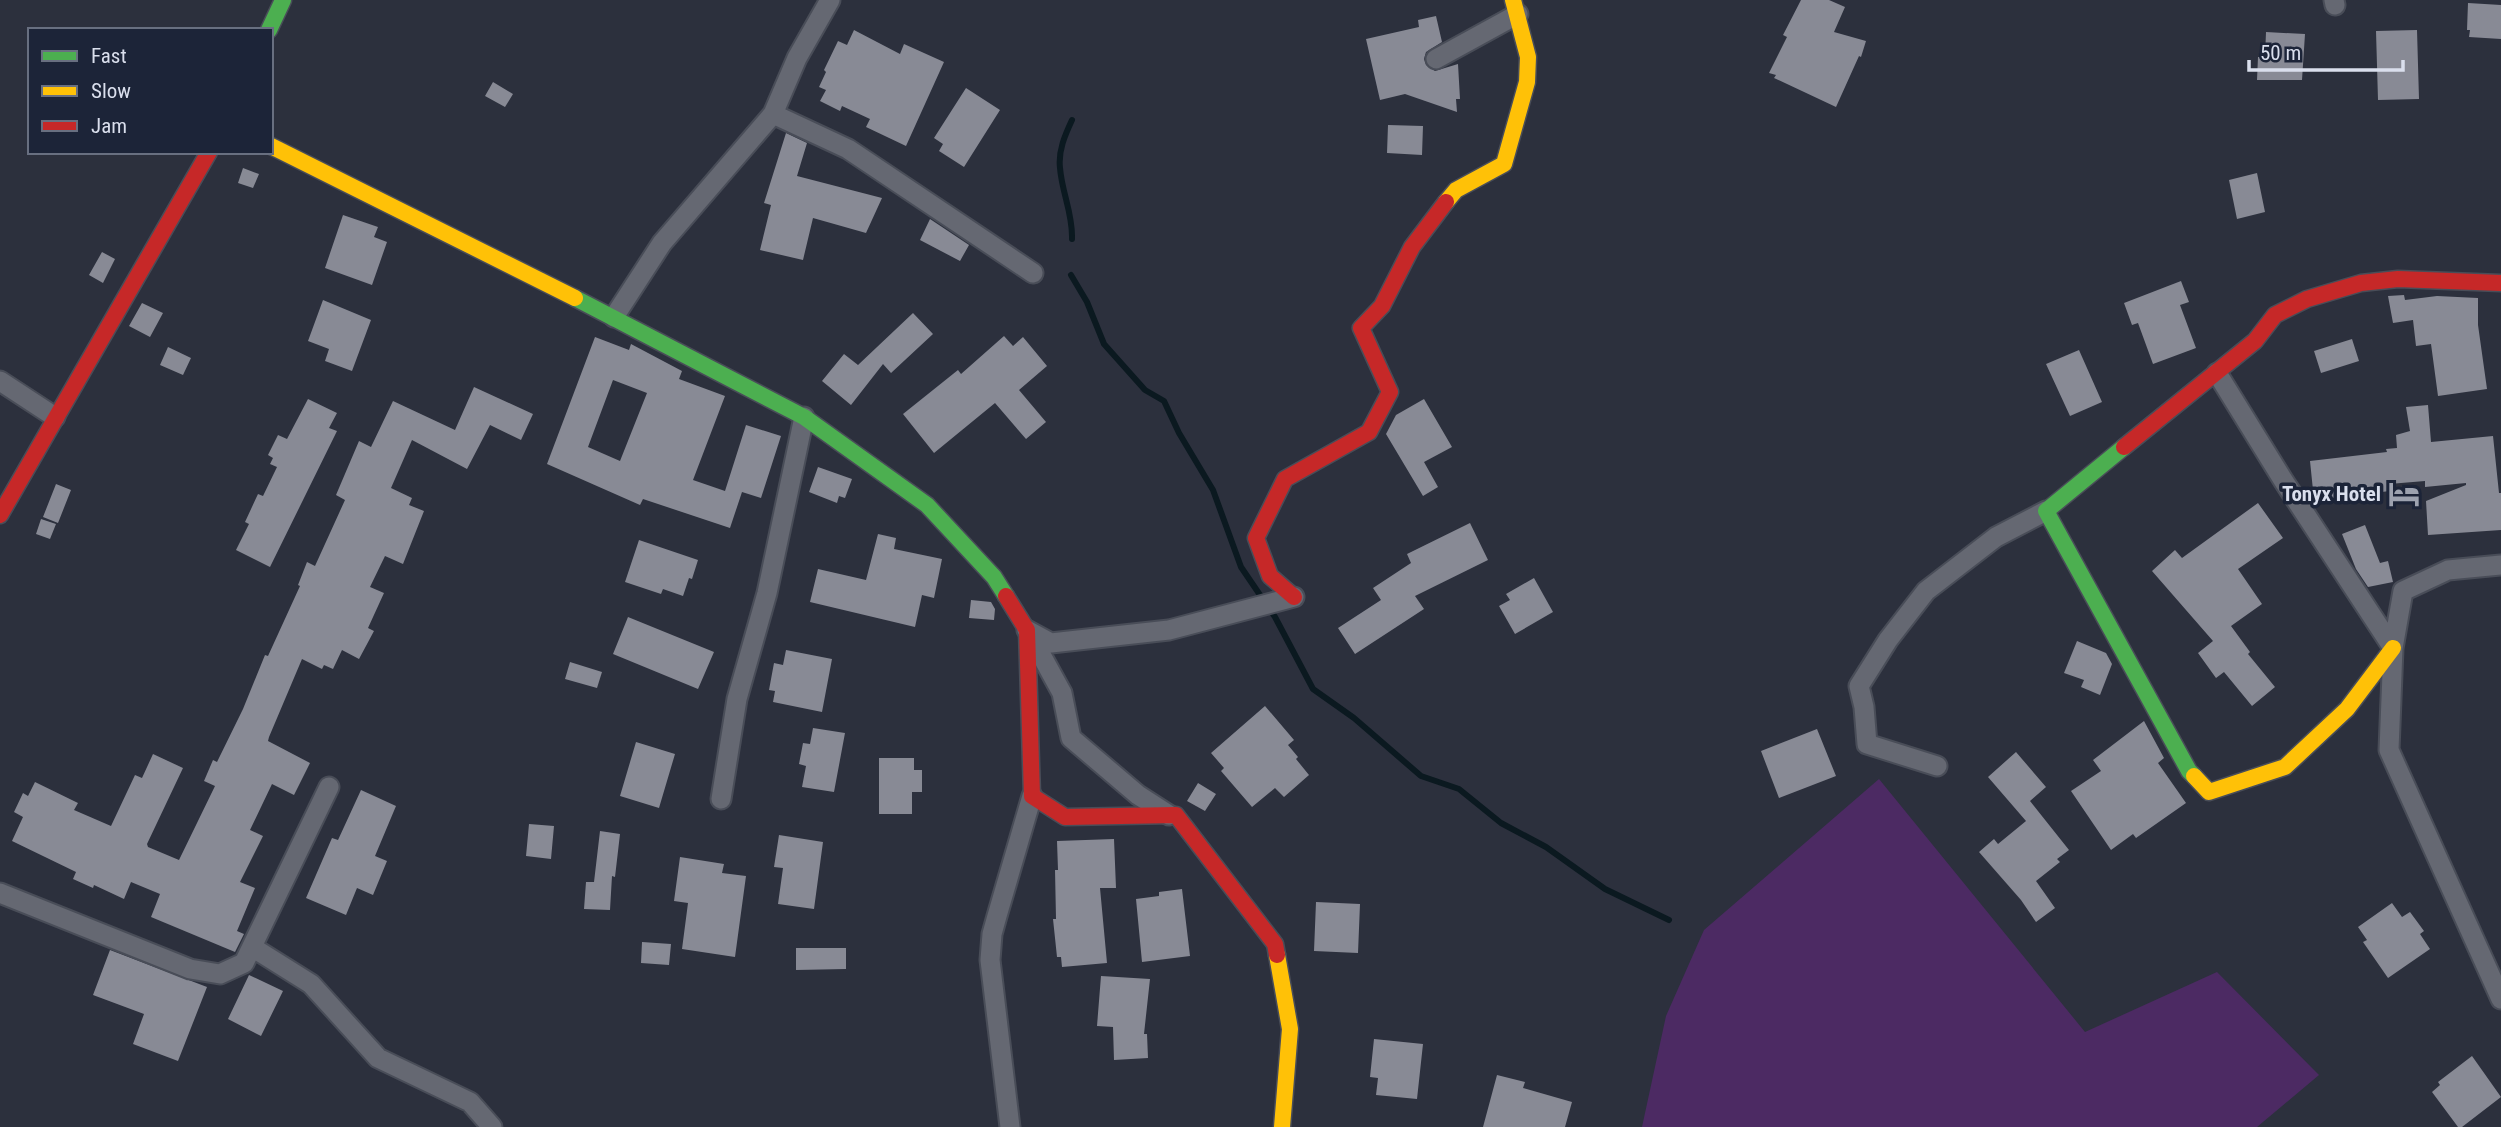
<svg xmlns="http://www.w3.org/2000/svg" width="2501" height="1127" font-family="'Roboto Condensed',sans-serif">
	<rect width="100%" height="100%" fill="#2c303d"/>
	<!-- green -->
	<path fill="#4c2a63" d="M1879,779L2085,1032L2217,972L2319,1075L2257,1127H1642L1666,1016L1704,930Z"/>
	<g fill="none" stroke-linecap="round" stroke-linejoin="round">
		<!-- stream -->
		<path stroke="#0b1920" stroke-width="6" d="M1072,120C1065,135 1058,151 1060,168C1062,193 1073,214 1072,239
			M1071,275L1087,302L1104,344L1145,390L1164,401L1179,433L1213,490L1241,567L1275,617L1313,689L1354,718L1421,776L1459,789L1501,823L1546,847L1605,889L1669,920"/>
	</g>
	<!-- building -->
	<path fill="#888a95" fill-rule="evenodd" d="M1801,0H1829L1845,7L1834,32L1866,41L1861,57L1859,56L1836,107L1774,78L1776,75L1769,73L1787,37L1783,35Z
		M2468,3L2501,5V39L2469,37L2470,30H2467Z
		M1436,16L1442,42L1426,52L1424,59L1426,65L1435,71L1458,64L1460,99H1456L1457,112L1405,94L1380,100L1366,39L1419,27L1418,20Z
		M854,30L900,54L904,44L944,62L906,146L866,127L870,119L842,106L840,111L820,101L826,90L819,87L826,72L824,70L838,41L847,45Z
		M2417,30L2419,99L2378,100L2376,31Z
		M2266,32L2305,34L2302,80H2257L2258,57H2265Z
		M493,82L513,94L505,107L485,96Z
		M966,88L1000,110L964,167L939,151L943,144L934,138Z
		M1388,125L1423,126L1422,155L1387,153Z
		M786,133L807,143L797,176L882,198L866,233L813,218L803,260L760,250L771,205L764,203Z
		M243,168L259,174L253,188L238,183Z
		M2257,173L2265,212L2237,219L2229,180Z
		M343,215L378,227L374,237L387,242L372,285L325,268Z
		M930,219L969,245L960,261L920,240Z
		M102,252L115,259L103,283L89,275Z
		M2181,281L2189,302L2180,305L2196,348L2153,364L2138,323L2132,325L2124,303Z
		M2404,295L2405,300L2437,296L2478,298V325L2487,389L2438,396L2431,344L2416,346L2413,320L2393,323L2388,296Z
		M323,300L371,320L352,371L325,361L329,349L308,341Z
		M142,303L163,313L150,337L129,326Z
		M913,313L933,334L891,373L883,364L851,405L822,381L844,354L858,365Z
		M1004,336L1013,346L1023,337L1047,366L1019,390L1046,422L1026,439L995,403L934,453L903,414L958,370L961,374Z
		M595,337L629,350L631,344L682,371L679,379L725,396L693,480L725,491L746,425L781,436L761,498L742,492L730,528L643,499L640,505L547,464ZM613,380L647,393L620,461L588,447Z
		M2352,339L2359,361L2321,373L2314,351Z
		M168,347L191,358L183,375L160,365Z
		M2079,350L2102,402L2070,416L2046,364Z
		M474,387L533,414L521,440L490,425L467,469L412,440L391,488L412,498L409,505L424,511L403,564L385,556L370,587L384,593L368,628L374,631L359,659L342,650L333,669L324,665L322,669L302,659L269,737L268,741L310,763L294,795L272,784L250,830L263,836L240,882L255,888L237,931L244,934L235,952L151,917L160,894L131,882L124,899L94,885L93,888L73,879L76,872L12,841L23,817L14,812L23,793L28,796L35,782L78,803L74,810L111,826L135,775L142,778L153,754L183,768L147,844L148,847L179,860L215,786L204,781L213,760L217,762L243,709L265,655L268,656L300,586L298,585L307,562L315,566L345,500L336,495L359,441L371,447L393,401L455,430Z
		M308,399L337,413L329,428L337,431L270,567L236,550L249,524L245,522L258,494L263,496L277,467L270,464L273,458L268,455L278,435L287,439Z
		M1424,399L1452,447L1424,462L1438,487L1423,496L1386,434L1396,415Z
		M2428,405L2431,442L2493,436L2499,493H2501V530L2428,535L2426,501L2466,485V483L2425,487V481L2389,484L2390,491L2314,500L2310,461L2387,452L2386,449L2397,448L2396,435L2410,431L2406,407Z
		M818,467L852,479L845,498L839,496L837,503L809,492Z
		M56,484L71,490L58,523L43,517Z
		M2258,503L2283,538L2238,569L2262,604L2231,626L2250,652L2248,654L2275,687L2252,706L2224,672L2216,678L2198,653L2213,641L2152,571L2175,550L2182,558Z
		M41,519L56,524L50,539L36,534Z
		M1470,523L1488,560L1415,596L1424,609L1355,654L1338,628L1381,600L1373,588L1411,563L1407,554Z
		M2365,525L2380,563L2388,561L2393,582L2368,587L2356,569L2342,534Z
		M878,534L896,538L894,549L942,559L934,598L922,595L915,627L810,602L818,569L866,580Z
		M639,540L698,560L692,579L689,578L683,596L663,589L661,594L625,582Z
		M1534,578L1553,612L1515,634L1499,606L1510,600L1506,594Z
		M971,600L991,602L995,609L994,620L969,618Z
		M628,617L714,652L698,689L613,654Z
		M2077,641L2106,653L2112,664L2100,695L2081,687L2084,680L2064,673Z
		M786,650L832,659L822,712L773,702L775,691L769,690L774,663L783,665Z
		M570,662L602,672L597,688L565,679Z
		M1265,706L1294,740L1288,745L1298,757L1296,759L1309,775L1284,797L1275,788L1252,807L1221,771L1224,768L1211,753Z
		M2144,721L2164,758L2158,763L2186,803L2136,838L2133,834L2111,850L2071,791L2101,771L2093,760Z
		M813,728L845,733L834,792L802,787L806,766L799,764L803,743L810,744Z
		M1817,729L1836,776L1779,798L1761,751Z
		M636,742L675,754L659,808L620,796Z
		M2016,752L2046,787L2030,801L2069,850L2057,859L2060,862L2036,881L2055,908L2036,922L2021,900L1979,852L1994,839L1998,844L2026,821L1988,777Z
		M879,758H914V770H922V792H912V814H879Z
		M1198,783L1216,794L1205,811L1187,801Z
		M361,790L396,806L375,856L387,861L373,895L357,888L346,915L306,898L332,838L338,840Z
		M529,824L554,826L551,859L526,856Z
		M600,831L620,834L615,877L612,876L610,910L584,909L586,882H594Z
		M779,835L823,842L814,909L778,904L783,868L774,867Z
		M1114,839L1116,888H1100L1107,963L1062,967L1061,957H1057L1053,919H1056L1055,870H1058L1057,841Z
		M680,857L724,864L722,873L746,876L735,957L682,949L688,903L674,901Z
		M1182,889L1190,956L1142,962L1136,899L1159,896V892Z
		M1316,902L1360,904L1358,953L1314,951Z
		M2392,903L2402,917L2410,912L2424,931L2420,934L2430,949L2388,978L2363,942L2367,940L2358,927Z
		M642,942L671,944L669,965L641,963Z
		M796,948H846V969L796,970Z
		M110,950L207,987L178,1061L133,1044L144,1014L93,995Z
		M249,975L283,991L261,1036L228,1019Z
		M1101,976L1150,979L1144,1034H1147L1148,1058L1114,1060L1113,1027L1097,1026Z
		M1374,1039L1423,1044L1417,1099L1376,1095L1378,1078L1370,1077Z
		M2472,1056L2501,1097L2462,1127H2458L2432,1092L2440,1085L2438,1082Z
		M1497,1075L1525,1082L1523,1088L1572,1102L1565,1127H1483Z"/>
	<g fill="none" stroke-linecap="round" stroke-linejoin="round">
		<defs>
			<path id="street" d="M830,0L797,58L773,114L848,149L1033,273
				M2334,0L2335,5
				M1436,59L1518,14
				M614,317L662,243L773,114
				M2217,373L2283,480L2393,648
				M0,381L55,417
				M2501,565L2448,570L2403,591L2393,648L2389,750L2501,999
				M1027,630L1051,643L1169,630L1294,597
				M1028,631L1062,693L1071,738L1138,795L1169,815
				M1937,766L1867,744L1864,707L1859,686L1888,640L1926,591L1996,537L2046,511
				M721,799L737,699L767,593L804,417
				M0,893L190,969L220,974L244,963L329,787
				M252,947L311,984L378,1058L470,1102L492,1127
				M1010,1127L990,960L992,934L997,916L1032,796"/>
			<path id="fast" d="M269,30L283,0
				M575,298L804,417L927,505L994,577L1006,596
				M2124,447L2046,511L2189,771L2194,776"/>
			<path id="slow" d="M271,146L575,298
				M1446,202L1456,190L1504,164L1527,82L1528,57L1513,0
				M2194,776L2209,792L2285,767L2347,709L2393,648
				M1277,955L1290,1029L1282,1127"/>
			<path id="jam" d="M2124,447L2255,341L2275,315L2307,299L2361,283L2398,279L2501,283
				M0,515L209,152
				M1006,596L1027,630L1032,796L1065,817L1176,815L1275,944L1277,955
				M1294,597L1270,576L1256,538L1285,479L1369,432L1390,392L1361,328L1382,306L1412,247L1446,202"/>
		</defs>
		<!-- street casing -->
		<use href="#street" stroke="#494d58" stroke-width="23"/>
		<!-- fast casing -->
		<use href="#fast" stroke="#494d58" stroke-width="19"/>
		<!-- slow casing -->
		<use href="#slow" stroke="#494d58" stroke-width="19"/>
		<!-- jam casing -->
		<use href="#jam" stroke="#494d58" stroke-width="19"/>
		<!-- street -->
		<use href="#street" stroke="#656872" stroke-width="19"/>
		<!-- fast -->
		<use href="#fast" stroke="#4caf50" stroke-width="16"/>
		<!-- slow -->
		<use href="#slow" stroke="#ffc107" stroke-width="16"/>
		<!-- jam -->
		<use href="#jam" stroke="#c62828" stroke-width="16"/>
	</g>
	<!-- icons -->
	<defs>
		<symbol id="hotel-bare" viewBox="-9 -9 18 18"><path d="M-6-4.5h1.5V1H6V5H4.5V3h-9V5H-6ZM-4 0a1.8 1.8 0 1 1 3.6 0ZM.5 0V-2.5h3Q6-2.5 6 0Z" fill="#9da2af" stroke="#1c2438" stroke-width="2.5" paint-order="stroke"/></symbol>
	</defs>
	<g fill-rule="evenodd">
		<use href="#hotel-bare" x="2382" y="472" width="44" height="44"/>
	</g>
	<g text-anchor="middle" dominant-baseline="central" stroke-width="7" stroke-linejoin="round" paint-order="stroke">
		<!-- poi labels -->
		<g font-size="21" font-weight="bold" fill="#dadfed" stroke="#1c2438" text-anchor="end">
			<text x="2381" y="494">Tonyx Hotel</text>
		</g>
	</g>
	<!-- legend -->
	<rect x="28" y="28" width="245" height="126" fill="#1c2438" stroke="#686f80" stroke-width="2"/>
	<rect x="42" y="51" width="35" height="10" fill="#4caf50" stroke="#686f80" stroke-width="2"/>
	<text x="91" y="63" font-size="21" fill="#dadfed">Fast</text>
	<rect x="42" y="86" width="35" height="10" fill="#ffc107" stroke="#686f80" stroke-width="2"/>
	<text x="91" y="98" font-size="21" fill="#dadfed">Slow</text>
	<rect x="42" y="121" width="35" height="10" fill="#c62828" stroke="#686f80" stroke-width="2"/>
	<text x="91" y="133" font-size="21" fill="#dadfed">Jam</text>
	<!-- scale -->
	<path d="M2249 60v10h154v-10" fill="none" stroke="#dadfed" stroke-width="3.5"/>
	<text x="2260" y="60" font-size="21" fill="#dadfed" stroke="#1c2438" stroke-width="5" paint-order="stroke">50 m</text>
</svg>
